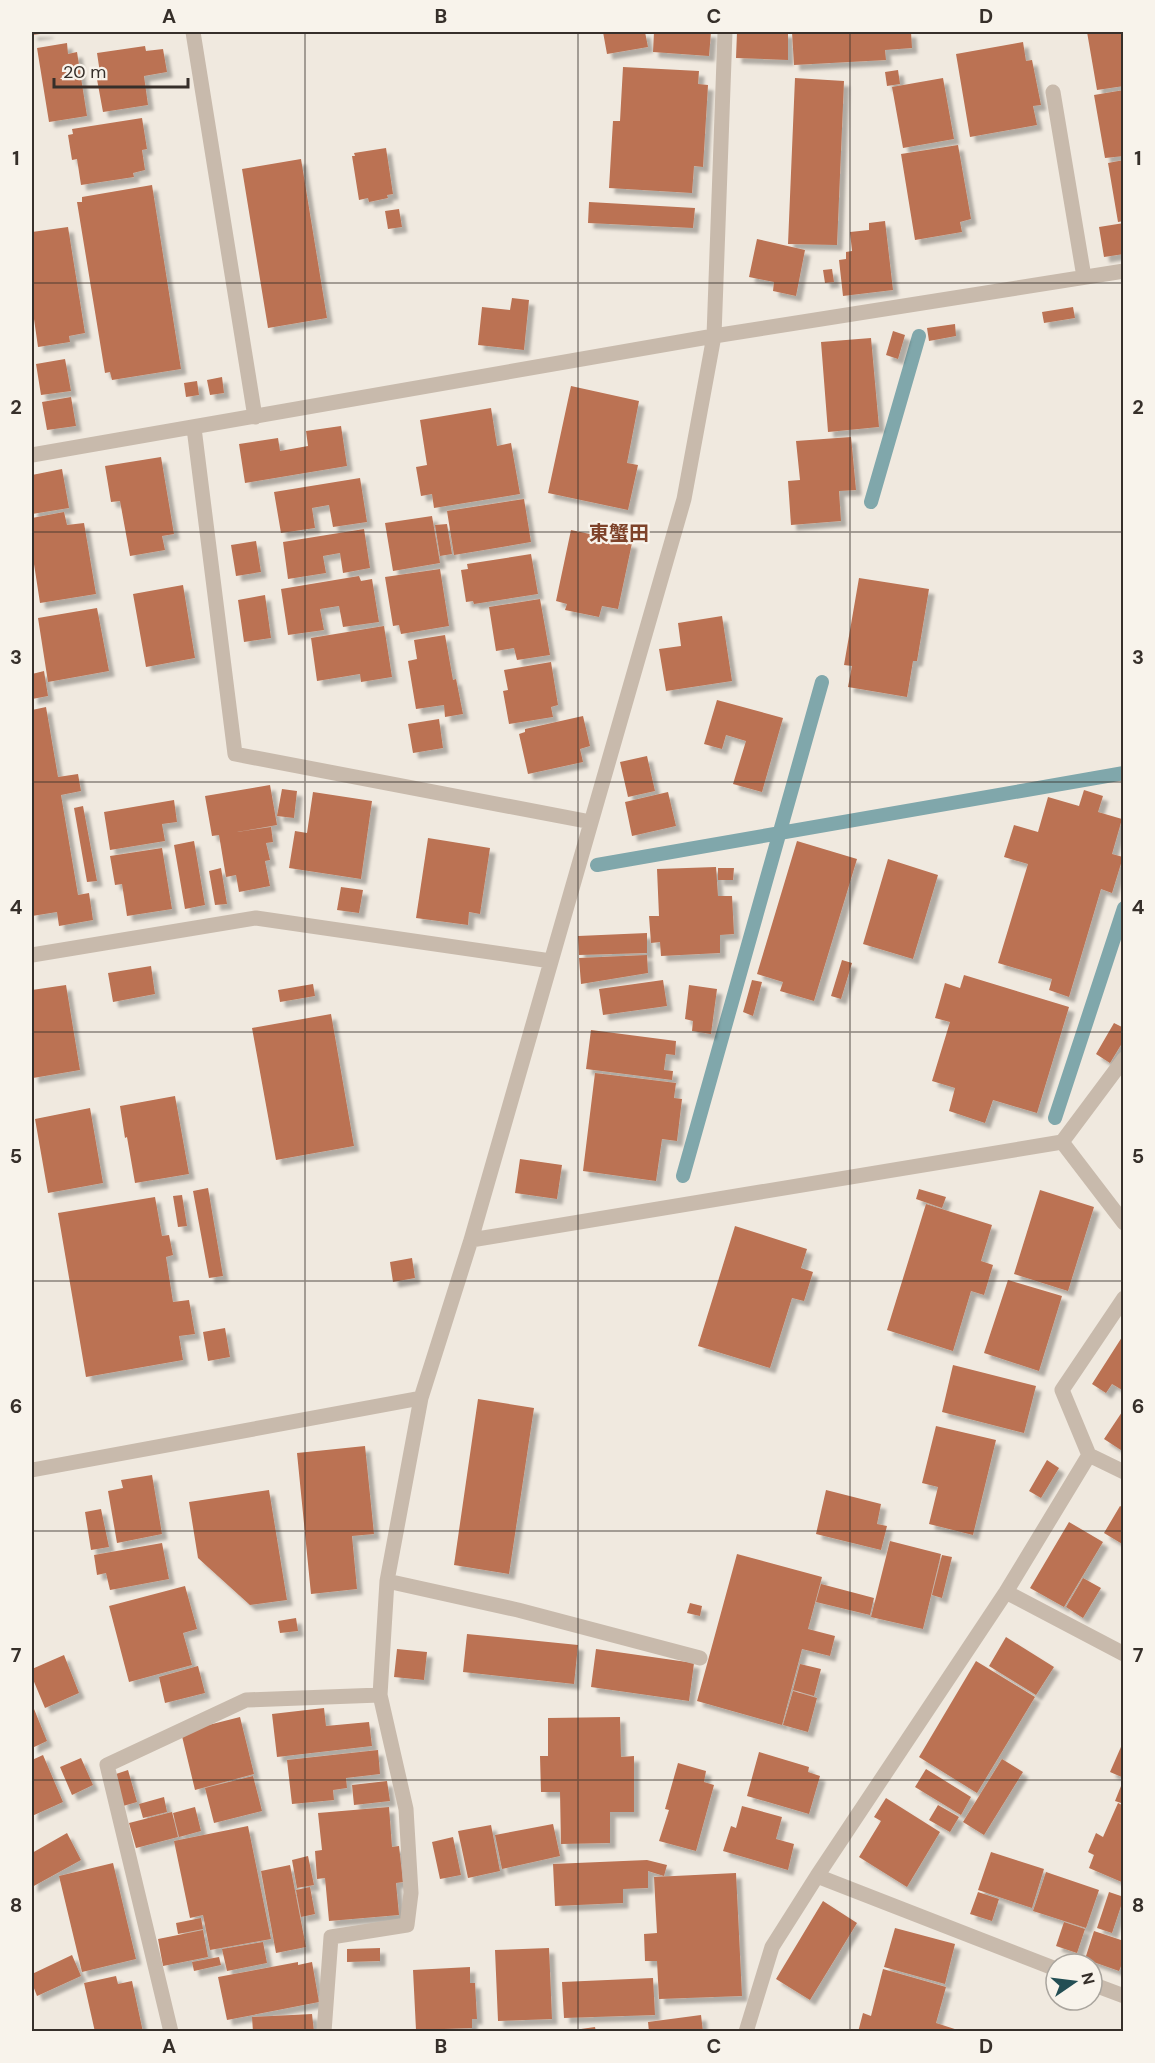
<svg xmlns="http://www.w3.org/2000/svg" width="1155" height="2063" font-family="'DM Sans','Noto Sans JP',sans-serif">
	<defs>
		<filter id="shadow"><feDropShadow dx="5.5" dy="5.5" stdDeviation="1.5" flood-color="#0004"/></filter>
	</defs>
	<rect width="100%" height="100%" fill="#f0e9df"/>
	<g fill="none" stroke-linecap="round" stroke-linejoin="round">
		<!-- stream -->
		<path stroke="#80a7ab" stroke-width="14" d="M871,502L919,336
			M597,865L1124,773
			M1055,1118L1124,908
			M683,1176L822,682"/>
	</g>
	<!-- building -->
	<path fill="#bb7253" filter="url(#shadow)" d="M32,32H48V33L32,35Z
		M603,32H645L648,47L607,54Z
		M654,32H711L709,56L653,52Z
		M737,32H788V60L736,58Z
		M792,32H911L912,48L885,50L886,60L794,65Z
		M1087,32H1124V86L1097,90Z
		M1023,42L1026,61L1032,60L1041,105L1033,106L1037,125L970,137L956,54Z
		M67,43L68,54L77,52L87,116L49,122L37,48Z
		M145,46L146,51L163,49L167,72L144,76L148,105L103,112L96,74L100,73L97,53Z
		M623,67L699,71L698,84L708,85L703,167L694,166L692,193L609,188L613,121H620Z
		M898,70L900,84L887,86L885,72Z
		M795,78L844,81L837,245L788,244Z
		M943,78L954,139L903,148L892,87Z
		M1124,90V156L1105,158L1094,95Z
		M142,118L147,149L142,150L145,170L133,173L134,177L81,185L77,159L72,160L68,135L73,134L72,129Z
		M958,145L971,219L960,222L962,232L915,240L901,154Z
		M386,148L393,194L387,195L388,198L369,202L368,198L359,200L352,156H355L354,153Z
		M301,159L327,318L268,328L242,169Z
		M1124,160V221L1118,222L1108,163Z
		M152,185L181,369L112,380L110,372L105,373L77,202H82V197Z
		M589,202L695,208L693,228L588,223Z
		M399,209L402,227L388,229L385,211Z
		M885,221L893,290L843,296L839,260L846,259V252L852,251L850,232L869,230V223Z
		M1124,223V254L1104,257L1099,227Z
		M68,227L85,333L69,336L70,342L38,347L32,305V232Z
		M757,239L805,250L796,296L773,291L774,282L749,277Z
		M832,269L834,282L825,283L823,270Z
		M512,298L529,300L524,350L478,345L482,307L510,310Z
		M1073,307L1075,318L1044,323L1042,312Z
		M955,324L956,336L929,341L927,328Z
		M893,331L905,335L898,359L886,355Z
		M871,338L879,427L828,432L821,342Z
		M65,359L71,391L41,395L36,364Z
		M222,377L224,393L210,395L207,380Z
		M197,381L199,395L186,397L184,383Z
		M571,386L639,401L627,463L638,465L628,510L548,493Z
		M71,397L76,426L47,430L42,402Z
		M491,408L497,446L511,443L520,494L434,508L432,494L421,496L416,467L427,465L420,420Z
		M341,426L347,466L245,483L239,444L278,438L280,451L308,446L306,431Z
		M851,437L856,490L839,491L841,521L791,525L788,481L800,480L796,441Z
		M161,457L174,534L162,536L165,550L130,556L120,501L111,502L105,466Z
		M62,469L69,508L32,514V475Z
		M360,478L367,522L333,527L329,505L312,508L315,528L281,533L274,492Z
		M524,499L531,542L454,555L447,511Z
		M64,512L67,525L84,523L96,594L40,603L32,551V518Z
		M432,516L440,563L393,571L385,523Z
		M447,524L452,554L440,556L435,525Z
		M364,529L370,568L343,573L340,553L323,556L326,573L288,579L283,542Z
		M571,530L632,543L618,609L602,606L599,617L565,610L567,604L556,601Z
		M256,541L261,572L236,576L231,545Z
		M531,554L538,594L474,604L473,601L466,602L461,570L468,569L467,564Z
		M440,569L449,626L401,634L399,625L393,626L385,577Z
		M359,576L361,581L372,579L379,622L343,627L339,606L320,609L324,630L288,635L281,589Z
		M859,578L929,589L917,661H913L907,697L848,687L852,666L844,665Z
		M183,585L195,658L146,667L133,594Z
		M265,595L271,638L244,642L238,600Z
		M540,599L550,655L517,660L514,648L496,651L489,607Z
		M97,608L109,671L48,682L38,618Z
		M722,616L732,681L666,691L659,649L681,646L678,623Z
		M384,626L392,677L361,682L360,674L317,681L311,638Z
		M445,635L453,680L456,679L463,714L445,717L444,705L416,709L408,661L417,659L414,640Z
		M551,662L558,705L551,707L553,717L509,724L503,691L508,690L504,670Z
		M44,671L48,696L32,699V674Z
		M717,700L783,718L762,792L733,784L746,741L726,735L722,749L704,744Z
		M46,707L58,777L78,774L81,791L61,795L78,895L89,893L93,920L59,926L57,912L32,916V710Z
		M583,716L590,746L580,749L583,762L528,774L519,734L525,732V729Z
		M439,719L443,748L413,753L408,724Z
		M647,756L655,791L628,797L620,762Z
		M270,785L277,825L237,832L271,827L273,842L266,843L270,860L265,861L270,886L239,892L236,875L226,877L219,835L212,836L205,796Z
		M282,789L297,791L294,818L277,816Z
		M1084,790L1103,796L1098,812L1122,819L1112,854L1123,857L1112,893L1101,889L1069,997L1049,990L1052,979L998,963L1028,864L1004,857L1014,825L1038,832L1048,797L1079,806Z
		M313,792L372,801L361,879L289,868L295,831L307,833Z
		M668,792L676,826L632,836L625,802Z
		M174,800L177,822L162,824L165,841L110,850L104,812Z
		M83,806L97,881L87,882L74,808Z
		M428,838L490,848L480,914L469,912L468,925L416,918Z
		M194,841L205,905L185,909L174,845Z
		M797,841L857,859L814,1001L780,991L783,982L757,974Z
		M162,848L172,909L127,916L122,884L115,885L110,856Z
		M888,859L938,875L913,959L863,944Z
		M716,867L718,896H732L734,934L720,935V953L661,956L660,942L651,943L649,916H659L657,869Z
		M221,868L227,904L215,905L209,871Z
		M718,868H734L733,880H718Z
		M341,887L363,890L359,913L337,910Z
		M647,933V953L579,955L578,936Z
		M647,955L648,973L581,984L579,958Z
		M842,960L852,963L841,999L831,996Z
		M151,966L155,994L113,1002L108,973Z
		M964,975L1069,1007L1037,1113L993,1100L985,1123L949,1111L955,1088L932,1081L950,1022L935,1018L945,983L960,988Z
		M663,980L667,1006L603,1015L599,989Z
		M752,980L762,982L753,1016L743,1012Z
		M313,984L315,996L280,1002L278,990Z
		M66,985L80,1070L33,1078L32,1068V990Z
		M689,985L717,989L711,1034L692,1031L693,1021L685,1019Z
		M331,1014L354,1146L276,1160L252,1028Z
		M1114,1023L1124,1028V1040L1110,1063L1096,1054Z
		M591,1030L676,1041L675,1055L666,1054L664,1070L673,1071L672,1080L586,1069Z
		M595,1073L676,1083L674,1098L682,1099L677,1141L662,1139L656,1181L583,1171Z
		M175,1096L189,1174L135,1183L127,1137L125,1138L120,1106Z
		M90,1108L103,1183L48,1193L35,1119Z
		M520,1159L562,1165L557,1199L515,1193Z
		M208,1188L223,1276L209,1278L193,1191Z
		M919,1189L946,1197L942,1208L916,1199Z
		M1040,1190L1094,1207L1068,1291L1014,1274Z
		M182,1195L187,1226L178,1227L173,1196Z
		M155,1197L162,1236L169,1235L173,1255L166,1257L173,1302L189,1300L195,1334L179,1336L183,1360L86,1377L58,1213Z
		M926,1204L992,1225L981,1261L993,1265L984,1295L971,1291L953,1351L887,1330Z
		M735,1226L807,1249L801,1268L813,1272L804,1301L792,1298L770,1368L698,1346Z
		M412,1258L415,1278L393,1282L390,1262Z
		M1008,1280L1062,1296L1039,1371L984,1353Z
		M225,1328L230,1357L208,1361L203,1332Z
		M1124,1334V1391L1112,1384L1106,1393L1092,1384Z
		M953,1365L1036,1386L1024,1433L942,1412Z
		M478,1399L534,1408L509,1574L454,1565Z
		M1124,1409V1452L1104,1439Z
		M936,1426L996,1440L973,1535L929,1524L938,1487L922,1483Z
		M365,1446L374,1534L352,1536L357,1589L311,1594L297,1453Z
		M1047,1460L1059,1468L1041,1498L1029,1491Z
		M152,1475L162,1534L117,1543L108,1491L123,1488L121,1480Z
		M269,1490L287,1600L250,1605L198,1558L189,1502Z
		M826,1490L881,1504L877,1524L887,1526L881,1550L816,1534Z
		M1120,1506L1124,1508V1545L1104,1533Z
		M101,1509L109,1547L91,1550L85,1512Z
		M1069,1522L1103,1542L1064,1607L1030,1588Z
		M890,1541L941,1554L923,1629L871,1617Z
		M162,1543L169,1579L110,1590L106,1573L97,1575L94,1555Z
		M737,1554L822,1577L808,1629L835,1636L830,1656L802,1649L782,1725L697,1701Z
		M942,1555L952,1557L942,1598L932,1595Z
		M1083,1578L1101,1588L1083,1618L1066,1607Z
		M821,1584L874,1598L870,1615L816,1602Z
		M185,1586L197,1629L183,1633L192,1665L129,1682L109,1606Z
		M690,1603L702,1606L700,1616L687,1613Z
		M296,1618L298,1631L280,1633L278,1621Z
		M467,1634L578,1645L574,1684L463,1672Z
		M1006,1637L1054,1667L1036,1695L989,1666Z
		M397,1649L427,1652L424,1680L394,1677Z
		M596,1649L694,1663L689,1701L591,1687Z
		M64,1655L79,1693L45,1708L32,1677V1669Z
		M976,1661L1035,1697L977,1793L919,1757Z
		M800,1664L821,1669L814,1696L793,1690Z
		M198,1666L205,1693L165,1703L159,1677Z
		M793,1691L817,1698L808,1732L783,1725Z
		M32,1704L47,1741L32,1748Z
		M324,1708L326,1726L369,1722L372,1746L277,1757L272,1714Z
		M240,1717L254,1774L195,1790L181,1732Z
		M620,1717L621,1757L634,1756V1812H610V1843L561,1844L560,1792H541L540,1756H548V1718Z
		M1124,1740V1778L1110,1772Z
		M378,1750L380,1774L346,1778L347,1788L333,1790L334,1800L292,1804L287,1760Z
		M759,1752L809,1767L808,1772L820,1776L809,1814L747,1796Z
		M43,1755L63,1802L32,1816V1760Z
		M81,1758L93,1785L72,1795L60,1767Z
		M1002,1759L1023,1772L984,1835L963,1822Z
		M678,1763L706,1771L704,1782L714,1785L696,1851L659,1841L669,1810L665,1809Z
		M926,1769L971,1797L961,1815L915,1787Z
		M128,1770L137,1802L123,1806L116,1774Z
		M253,1776L262,1811L214,1823L205,1788Z
		M387,1781L390,1801L354,1805L352,1785Z
		M1123,1781H1124V1804L1115,1801Z
		M164,1797L167,1812L143,1818L139,1804Z
		M886,1798L940,1832L907,1887L859,1857L881,1821L874,1817Z
		M1118,1803L1124,1806V1883L1089,1868L1094,1855L1088,1852L1096,1833L1103,1837Z
		M938,1805L959,1817L950,1832L929,1820Z
		M742,1806L782,1817L776,1839L794,1844L788,1870L723,1851L731,1826L736,1828Z
		M195,1807L201,1831L179,1837L173,1813Z
		M389,1807L392,1847L399,1846L403,1882L396,1883L399,1915L329,1921L325,1878L317,1879L315,1851L322,1850L318,1813Z
		M172,1812L178,1837L136,1848L129,1823Z
		M553,1824L560,1856L502,1869L495,1835Z
		M491,1825L500,1871L468,1878L458,1831Z
		M248,1826L271,1939L210,1950L203,1915L190,1918L174,1841Z
		M67,1833L81,1860L32,1887V1853Z
		M453,1837L461,1875L440,1879L432,1842Z
		M991,1852L1044,1869L1032,1908L978,1890Z
		M308,1856L314,1885L297,1888L292,1860Z
		M647,1860L667,1865L664,1876L648,1871V1888L623,1889V1903L555,1906L553,1864Z
		M113,1863L136,1959L82,1972L59,1876Z
		M290,1865L306,1947L276,1953L261,1871Z
		M1046,1872L1099,1890L1086,1928L1033,1911Z
		M736,1873L742,1996L659,1999L657,1961H645L644,1934L657,1933L654,1877Z
		M310,1887L315,1914L301,1917L296,1890Z
		M978,1892L999,1899L992,1921L970,1914Z
		M1109,1892L1124,1897L1112,1933L1097,1928Z
		M823,1901L857,1923L810,2000L776,1979Z
		M201,1918L203,1929L178,1934L176,1923Z
		M1064,1922L1085,1929L1077,1953L1056,1946Z
		M895,1928L955,1944L945,1984L884,1967Z
		M203,1930L208,1957L163,1966L158,1939Z
		M1094,1931L1124,1941V1959L1119,1971L1085,1959Z
		M263,1942L267,1963L227,1971L222,1949Z
		M380,1948V1961L347,1962V1949Z
		M549,1948L552,2019L498,2021L495,1950Z
		M72,1955L81,1976L37,1996L32,1983V1974Z
		M219,1957L221,1965L194,1971L192,1962Z
		M298,1962V1965L312,1962L319,2002L227,2020L218,1977Z
		M470,1967V1983H475L477,2019H472V2028L416,2030L413,1970Z
		M883,1969L946,1987L936,2023L964,2032H858L863,2013L871,2016Z
		M116,1976L118,1984L132,1981L143,2032H95L84,1983Z
		M653,1978L655,2015L564,2018L562,1982Z
		M312,2014L314,2032H253L252,2017Z
		M701,2015L703,2032H649L648,2022Z
		M595,2027L596,2032H574V2030Z"/>
	<g fill="none" stroke-linecap="round" stroke-linejoin="round">
		<!-- minor -->
		<path stroke="#c8baac" stroke-width="15" d="M193,32L255,417
			M1053,92L1084,277
			M194,428L235,754L591,822
			M32,455L714,336L1124,271
			M32,955L256,918L551,961
			M1062,1142L1124,1223
			M471,1240L1062,1142L1124,1059
			M1089,1455L1124,1472
			M32,1470L421,1398
			M387,1581L518,1610L700,1658
			M1006,1592L1124,1654
			M817,1876L1056,1969
			M1092,1984L1124,1996
			M171,2032L107,1765L246,1700L380,1695
			M324,2032L331,1937L407,1925L411,1893L406,1809L380,1695L387,1581L421,1398L471,1240L684,499L714,336L725,32
			M746,2032L772,1947L817,1876L1006,1592L1089,1455L1062,1390L1124,1298"/>
	</g>
	<!-- grid -->
	<path fill="none" stroke="#362f2a" stroke-width="1.5" stroke-opacity="0.55" d="M305,32V2032M578,32V2032M850,32V2032M32,283H1124M32,532H1124M32,782H1124M32,1032H1124M32,1281H1124M32,1531H1124M32,1780H1124"/>
	<g text-anchor="middle" dominant-baseline="central" stroke-width="4.5" stroke-linejoin="round" paint-order="stroke">
		<!-- quarter labels -->
		<g font-size="20" font-weight="bold" fill="#7e432a" stroke="#f8f3eb">
			<text x="619" y="533">東蟹田</text>
		</g>
	</g>
	<!-- border -->
	<rect width="1155" height="2063" fill="none" stroke="#f8f3eb" stroke-width="66"/>
	<!-- north arrow -->
	<g transform="translate(1074 1982) rotate(76)"><circle r="28" fill="#f8f3eb" stroke="#aaa59e" stroke-width="1.5"/>
	<path d="M0-4.5L10 22L0 15L-10 22Z" fill="#234e54"/>
	<text y="-9" font-size="16" font-weight="bold" text-anchor="middle" fill="#362f2a">N</text>
	</g>
	<!-- scale -->
	<path d="M54 78v9h134v-9" fill="none" stroke="#362f2a" stroke-width="3"/>
	<text x="63" y="78" font-size="18" fill="#362f2a" stroke="#f8f3eb" stroke-width="4.5" paint-order="stroke">20 m</text>
	<rect x="33" y="33" width="1089" height="1997" fill="none" stroke="#362f2a" stroke-width="2"/>
	<g font-size="20" text-anchor="middle" font-weight="bold" fill="#362f2a">
		<text x="169" y="23">A</text>
		<text x="441" y="23">B</text>
		<text x="714" y="23">C</text>
		<text x="986" y="23">D</text>
		<text x="16" y="165">1</text>
		<text x="1138" y="165">1</text>
		<text x="16" y="414">2</text>
		<text x="1138" y="414">2</text>
		<text x="16" y="664">3</text>
		<text x="1138" y="664">3</text>
		<text x="16" y="914">4</text>
		<text x="1138" y="914">4</text>
		<text x="16" y="1163">5</text>
		<text x="1138" y="1163">5</text>
		<text x="16" y="1413">6</text>
		<text x="1138" y="1413">6</text>
		<text x="16" y="1662">7</text>
		<text x="1138" y="1662">7</text>
		<text x="16" y="1912">8</text>
		<text x="1138" y="1912">8</text>
		<text x="169" y="2053">A</text>
		<text x="441" y="2053">B</text>
		<text x="714" y="2053">C</text>
		<text x="986" y="2053">D</text>
	</g>
</svg>
